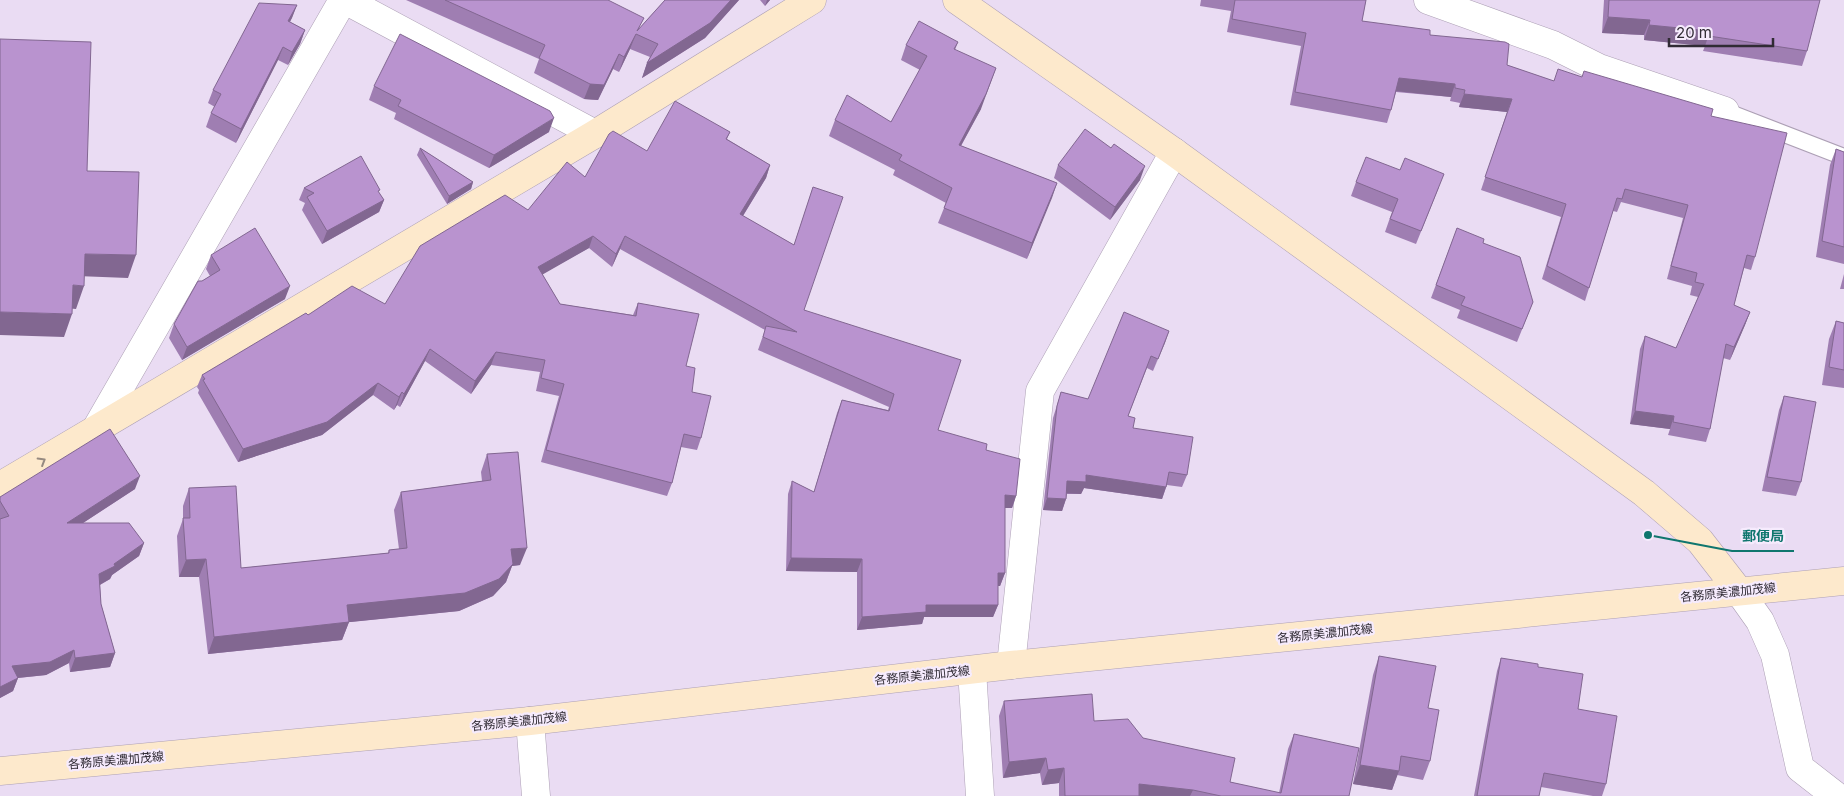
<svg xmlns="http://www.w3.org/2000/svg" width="1844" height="796" font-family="Inter,'Noto Sans JP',sans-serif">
	<rect width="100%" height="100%" fill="#eadcf3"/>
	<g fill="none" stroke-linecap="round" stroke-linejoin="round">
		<defs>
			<path id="lane" d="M1725,111L1844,157"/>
			<path id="street" d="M345,0L595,134
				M1428,0L1553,45L1599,68L1725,111
				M96,429L343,0
				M1738,590L1760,621L1775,655L1800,768L1836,796
				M1011,665L1040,391L1174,152
				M972,670L980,796
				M530,721L536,796"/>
			<path id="secondary" d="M957,0L1174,152L1644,493L1700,541L1738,590
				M0,486L595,134L812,0
				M0,771L530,721L1011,665L1844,581"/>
		</defs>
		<!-- lane casing -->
		<use href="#lane" stroke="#ada0b5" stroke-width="18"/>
		<!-- street casing -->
		<use href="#street" stroke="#ada0b5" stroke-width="29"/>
		<!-- secondary casing -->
		<use href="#secondary" stroke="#ada0b5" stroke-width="29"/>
		<!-- lane -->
		<use href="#lane" stroke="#fff" stroke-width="16"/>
		<!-- street -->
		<use href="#street" stroke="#fff" stroke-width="28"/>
		<!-- secondary -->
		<use href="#secondary" stroke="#fde9cc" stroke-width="28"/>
	</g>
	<!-- wall -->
	<path fill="#9f7eb2" d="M406,0H608L640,28L665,0H739L705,38L642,78L647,63L650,57L630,49L619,72L613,69L598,100L584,99L534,73L539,59Z
		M760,0H770L765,6Z
		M1201,0H1366L1362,21L1430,35L1507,65L1553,81L1582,77L1711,116L1755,257L1751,270L1744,268L1734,305L1750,312L1745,325L1730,360L1723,358L1710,429L1706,442L1668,435L1670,429L1630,424L1640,349L1645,336L1676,348L1698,297L1690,295L1692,286L1667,279L1683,218L1621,202L1617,212L1613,211L1589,288L1585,301L1542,279L1561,217L1481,190L1507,112L1459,107L1460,103L1450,101L1451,97L1396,92L1391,110L1387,123L1290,105L1301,46L1227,32L1231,11L1200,6Z
		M1604,0H1820L1807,51L1802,66L1703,51L1705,46L1644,40V35L1602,33Z
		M297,5L290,22L305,30L300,44L288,65L278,60L236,143L206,127L211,113L215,107L208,103L213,90Z
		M958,42L955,50L981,109L961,146L1057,183L1027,259L938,223L946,203L893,175L895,170L829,136L835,120L891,122L920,70L901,60L906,45Z
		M374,86L549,132L489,168L394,119L396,113L369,100Z
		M730,132L727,139L770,165L766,178L743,216L794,245L813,187L804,310L938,430L986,450L1016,496L1012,508H1005V573L1000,586H998V605L993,617H924L922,624L857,630V572L786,571L788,494L792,481L814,492L837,413L842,400L888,410L889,407L758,350L765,330L620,249L612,267L589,248L542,274L560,304L633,315L638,303L686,366L692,392L701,438L697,450L681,447L672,483L667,496L541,462L559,396L536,391L540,372L491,365L471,394L425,361L400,407L397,405L394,410L373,395L322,435L238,462L198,393L199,390L197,387L202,375L308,315L385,304L528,210L585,177L647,151Z
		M420,148L473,182L471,189L447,204L417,155Z
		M1836,149L1844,152V264L1816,257L1830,165Z
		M1058,165L1140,180L1110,220L1054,178Z
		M1356,182L1439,187L1416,244L1385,232L1392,212L1351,196Z
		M304,188L379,193L384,200L379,212L322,244L302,210L305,203L299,200Z
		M1457,228L1483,243L1533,302L1517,342L1457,318L1460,310L1431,298Z
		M211,255L285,299L182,360L169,338L174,324L202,281L210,276L206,269Z
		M1844,274V289H1840Z
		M1836,321L1844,323V388L1822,385L1829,339Z
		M1169,331L1153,371L1147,368L1128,416L1133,428L1187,475L1182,487L1167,485L1162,499L1084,488L1081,494H1067L1066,499L1062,511L1043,510L1053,418L1061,392L1088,399Z
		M1784,396L1801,482L1796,496L1762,491L1779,410Z
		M487,454L520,565L512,566L506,582L493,596L459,611L349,622L342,640L208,654L199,577H179L177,536L183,519V506L189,488L241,568L388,553L389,550L399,549L394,510L401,492L482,481L481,472Z
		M135,489L83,523L144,543L139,556L112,575L110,579L100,585L101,604L115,653L110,667L70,672L69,663L46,675L18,678L13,691L0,698V497Z
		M1379,656L1428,708L1430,761L1423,780L1397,775L1392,790L1353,784L1373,675Z
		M1501,658L1538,667L1578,709L1606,784L1602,796H1593L1541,787L1539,796H1474L1497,671Z
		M1004,701L1094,721L1143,738L1230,782L1279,793L1288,749L1294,734L1349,796H1059V783L1042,785L1040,773L1003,778L999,716Z"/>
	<!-- shaded-wall -->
	<path fill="#826791" d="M731,0H739L705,38L642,78L647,63Z
		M767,0H770L765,6Z
		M297,5L292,18L283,34L288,21Z
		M1608,17L1650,20L1644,35L1602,33Z
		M1649,25L1710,31L1705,46L1644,40Z
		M305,30L300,44L288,65L292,52Z
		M636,34L630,49L619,72L624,57Z
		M283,47L278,60L236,143L241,129Z
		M619,54L613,69L598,100L584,99L590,84Z
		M996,68L981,109L953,160L959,145Z
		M1399,78L1455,84L1451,97L1395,91Z
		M1464,94L1512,99L1507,112L1459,107Z
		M554,118L549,132L489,168L494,155Z
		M770,165L766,178L736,227L740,214Z
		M1145,166L1140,180L1110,220L1115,207Z
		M473,182L471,189L447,204L449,196Z
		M1057,183L1052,198L1027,259L1032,243Z
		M384,200L379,212L322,244L327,231Z
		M593,236L589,248L533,280L538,267Z
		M625,236L620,249L612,267L616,254Z
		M85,254L136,255L128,278L77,276Z
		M73,285L84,286L76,309L65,308Z
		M290,286L285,299L182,360L187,347Z
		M0,312L72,314L64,337L0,335Z
		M1750,312L1745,325L1730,360L1734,347Z
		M1169,331L1165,343L1153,371L1158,359Z
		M430,349L425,361L400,407L404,394Z
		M496,352L491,365L471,394L475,381Z
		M378,383L373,395L322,435L238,462L243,449Z
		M402,392L397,405L394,410L399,397Z
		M1635,411L1674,416L1670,429L1630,424Z
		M1086,475L1166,487L1162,499L1084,488L1081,494L1062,493L1067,481Z
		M140,476L135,489L63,536L67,523Z
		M1005,495L1016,496L1012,508H1000Z
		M1047,498L1066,499L1062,511L1043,510Z
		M144,543L139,556L112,575L110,579L94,588L99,574Z
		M527,548L520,565L512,566L506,582L493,596L459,611L341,623L347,605L511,549Z
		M791,558L862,559L857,572L786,571Z
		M206,559L199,577H179L186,560Z
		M998,573H1005L1000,586H993Z
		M926,605H998L993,617H924L922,624L857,630L862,617Z
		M349,622L342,640L208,654L214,637Z
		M74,650L69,663L46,675L7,679L12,666Z
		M115,653L110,667L70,672L75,658Z
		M18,678L13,691L0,698V687Z
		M1046,758L1040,773L1003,778L1009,762Z
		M1360,765L1399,771L1392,790L1353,784Z
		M1064,768L1059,783L1042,785L1048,770Z
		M1139,784L1193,790L1190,796H1135Z"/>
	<!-- building -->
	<path fill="#b993cf" stroke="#826791" d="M445,0H608L644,18L637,31L665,0H731L710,23L647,63L658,44L636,34L624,57L619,54L604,85L590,84L539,58L545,45Z
		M1235,0H1366L1362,21L1430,30V35L1505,42L1509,44L1507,65L1554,81L1558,69L1582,77L1584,71L1713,109L1711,116L1787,133L1755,257L1747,255L1734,305L1750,312L1734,347L1726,344L1710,429L1673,422L1674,416L1635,411L1645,336L1676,348L1704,284L1695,282L1697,273L1671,266L1688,205L1625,189L1622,199L1617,198L1589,288L1547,266L1566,204L1485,177L1512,99L1464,94L1465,90L1455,88V84L1399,78L1391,110L1295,92L1306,33L1232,19Z
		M1609,0H1820L1807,51L1709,36L1710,31L1649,25L1650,20L1608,17Z
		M259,3L297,5L288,21L305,30L292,52L283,47L241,129L211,113L221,94L213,90Z
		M919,21L958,42L954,49L996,68L986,94L959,145L1057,183L1032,243L944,208L952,188L899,160L902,155L835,120L847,95L891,122L927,56L906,45Z
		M400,34L550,111L554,118L494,155L398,106L401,100L374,86Z
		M0,39L91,42L87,171L139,172L136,255L85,254L84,286L73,285L72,314L0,312Z
		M675,101L730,132L726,139L770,165L740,214L794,245L813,187L843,197L804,310L961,360L938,430L987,444L986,450L1020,459L1016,496L1005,495V573H998V605H926V612L862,617V559L791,558L792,481L814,492L842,400L889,411L894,394L763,337L766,326L797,332L625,236L616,254L593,236L538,267L560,304L636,316L638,303L699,314L686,366L695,368L692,392L711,396L701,438L684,434L672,483L546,450L564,384L541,378L545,360L496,352L475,381L430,349L404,394L402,392L399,397L378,383L327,422L243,449L203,380L205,379L202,375L306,313L308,315L352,286L385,304L420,246L505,195L528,210L567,162L585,177L609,134L613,131L647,151Z
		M1085,129L1111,148L1114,144L1145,166L1115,207L1058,165Z
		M420,148L473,182L449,196Z
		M1836,149L1844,152V247L1822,241Z
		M361,156L380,190L378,191L384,200L327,231L307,197L314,193L304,188Z
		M1366,157L1400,170L1405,158L1444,174L1421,231L1390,219L1398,199L1356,182Z
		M255,228L290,286L187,347L174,324L198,281H202L220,270L211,255Z
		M1457,228L1484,239L1483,243L1520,257L1533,302L1522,329L1461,305L1465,297L1436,285Z
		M1124,312L1169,331L1158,359L1151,356L1128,416L1135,418L1133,428L1193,437L1187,475L1169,472L1166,487L1086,475V482L1067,481L1066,499L1047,498L1057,406L1061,392L1088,399Z
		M1836,321L1844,323V370L1829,367Z
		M1784,396L1816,402L1801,482L1767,477Z
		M110,429L140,476L67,523H129L144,543L114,564L115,566L99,574L101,604L115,653L75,658L74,650L50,662L12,666L18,678L0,687V519L9,516L0,501V497Z
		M518,452L527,548L511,549L513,564L499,579L465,593L347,605L349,622L214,637L206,559L186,560L183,518H190L189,488L236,486L241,568L389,553V550L407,548L401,492L491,480L487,454Z
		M1379,656L1436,666L1428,708L1439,710L1430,761L1401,756L1399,771L1360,765Z
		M1501,658L1538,664V667L1583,674L1578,709L1617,716L1606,784L1544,773L1539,796H1477Z
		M1092,694L1094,721L1128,719L1143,738L1235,758L1230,782L1281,793L1294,734L1359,748L1349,796H1221L1193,790L1139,784V796H1065L1064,768L1048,770L1046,758L1009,762L1004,701Z"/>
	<!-- one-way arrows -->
	<defs><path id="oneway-chevron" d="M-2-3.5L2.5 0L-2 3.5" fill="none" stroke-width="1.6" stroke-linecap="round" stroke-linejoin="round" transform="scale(1.25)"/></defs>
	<use stroke="#968a80" href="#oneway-chevron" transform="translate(42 461) rotate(-31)"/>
	<g text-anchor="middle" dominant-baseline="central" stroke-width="4.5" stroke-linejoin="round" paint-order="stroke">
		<!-- street labels -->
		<g font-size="12" fill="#302b34" stroke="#f6ebfd">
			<text transform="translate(1728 592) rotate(-6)">各務原美濃加茂線</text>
			<text transform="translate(1325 633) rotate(-6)">各務原美濃加茂線</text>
			<text transform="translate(922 675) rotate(-6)">各務原美濃加茂線</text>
			<text transform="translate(519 721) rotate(-6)">各務原美濃加茂線</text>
			<text transform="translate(116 760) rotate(-5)">各務原美濃加茂線</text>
		</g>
	</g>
	<!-- callouts -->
	<path fill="none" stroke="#0f766e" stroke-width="2" d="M1648 535L1732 551H1794"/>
	<circle fill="#0f766e" stroke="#f6ebfd" stroke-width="2" cx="1648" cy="535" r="5"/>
	<g font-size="14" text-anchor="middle" font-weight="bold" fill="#0f766e" stroke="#f6ebfd" stroke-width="4.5" stroke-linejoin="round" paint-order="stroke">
		<text x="1763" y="541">郵便局</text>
	</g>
	<!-- scale -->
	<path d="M1669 38v8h104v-8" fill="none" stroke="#302b34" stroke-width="2.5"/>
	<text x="1676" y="38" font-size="15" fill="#302b34" stroke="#f6ebfd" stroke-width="4" paint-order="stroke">20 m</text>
</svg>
